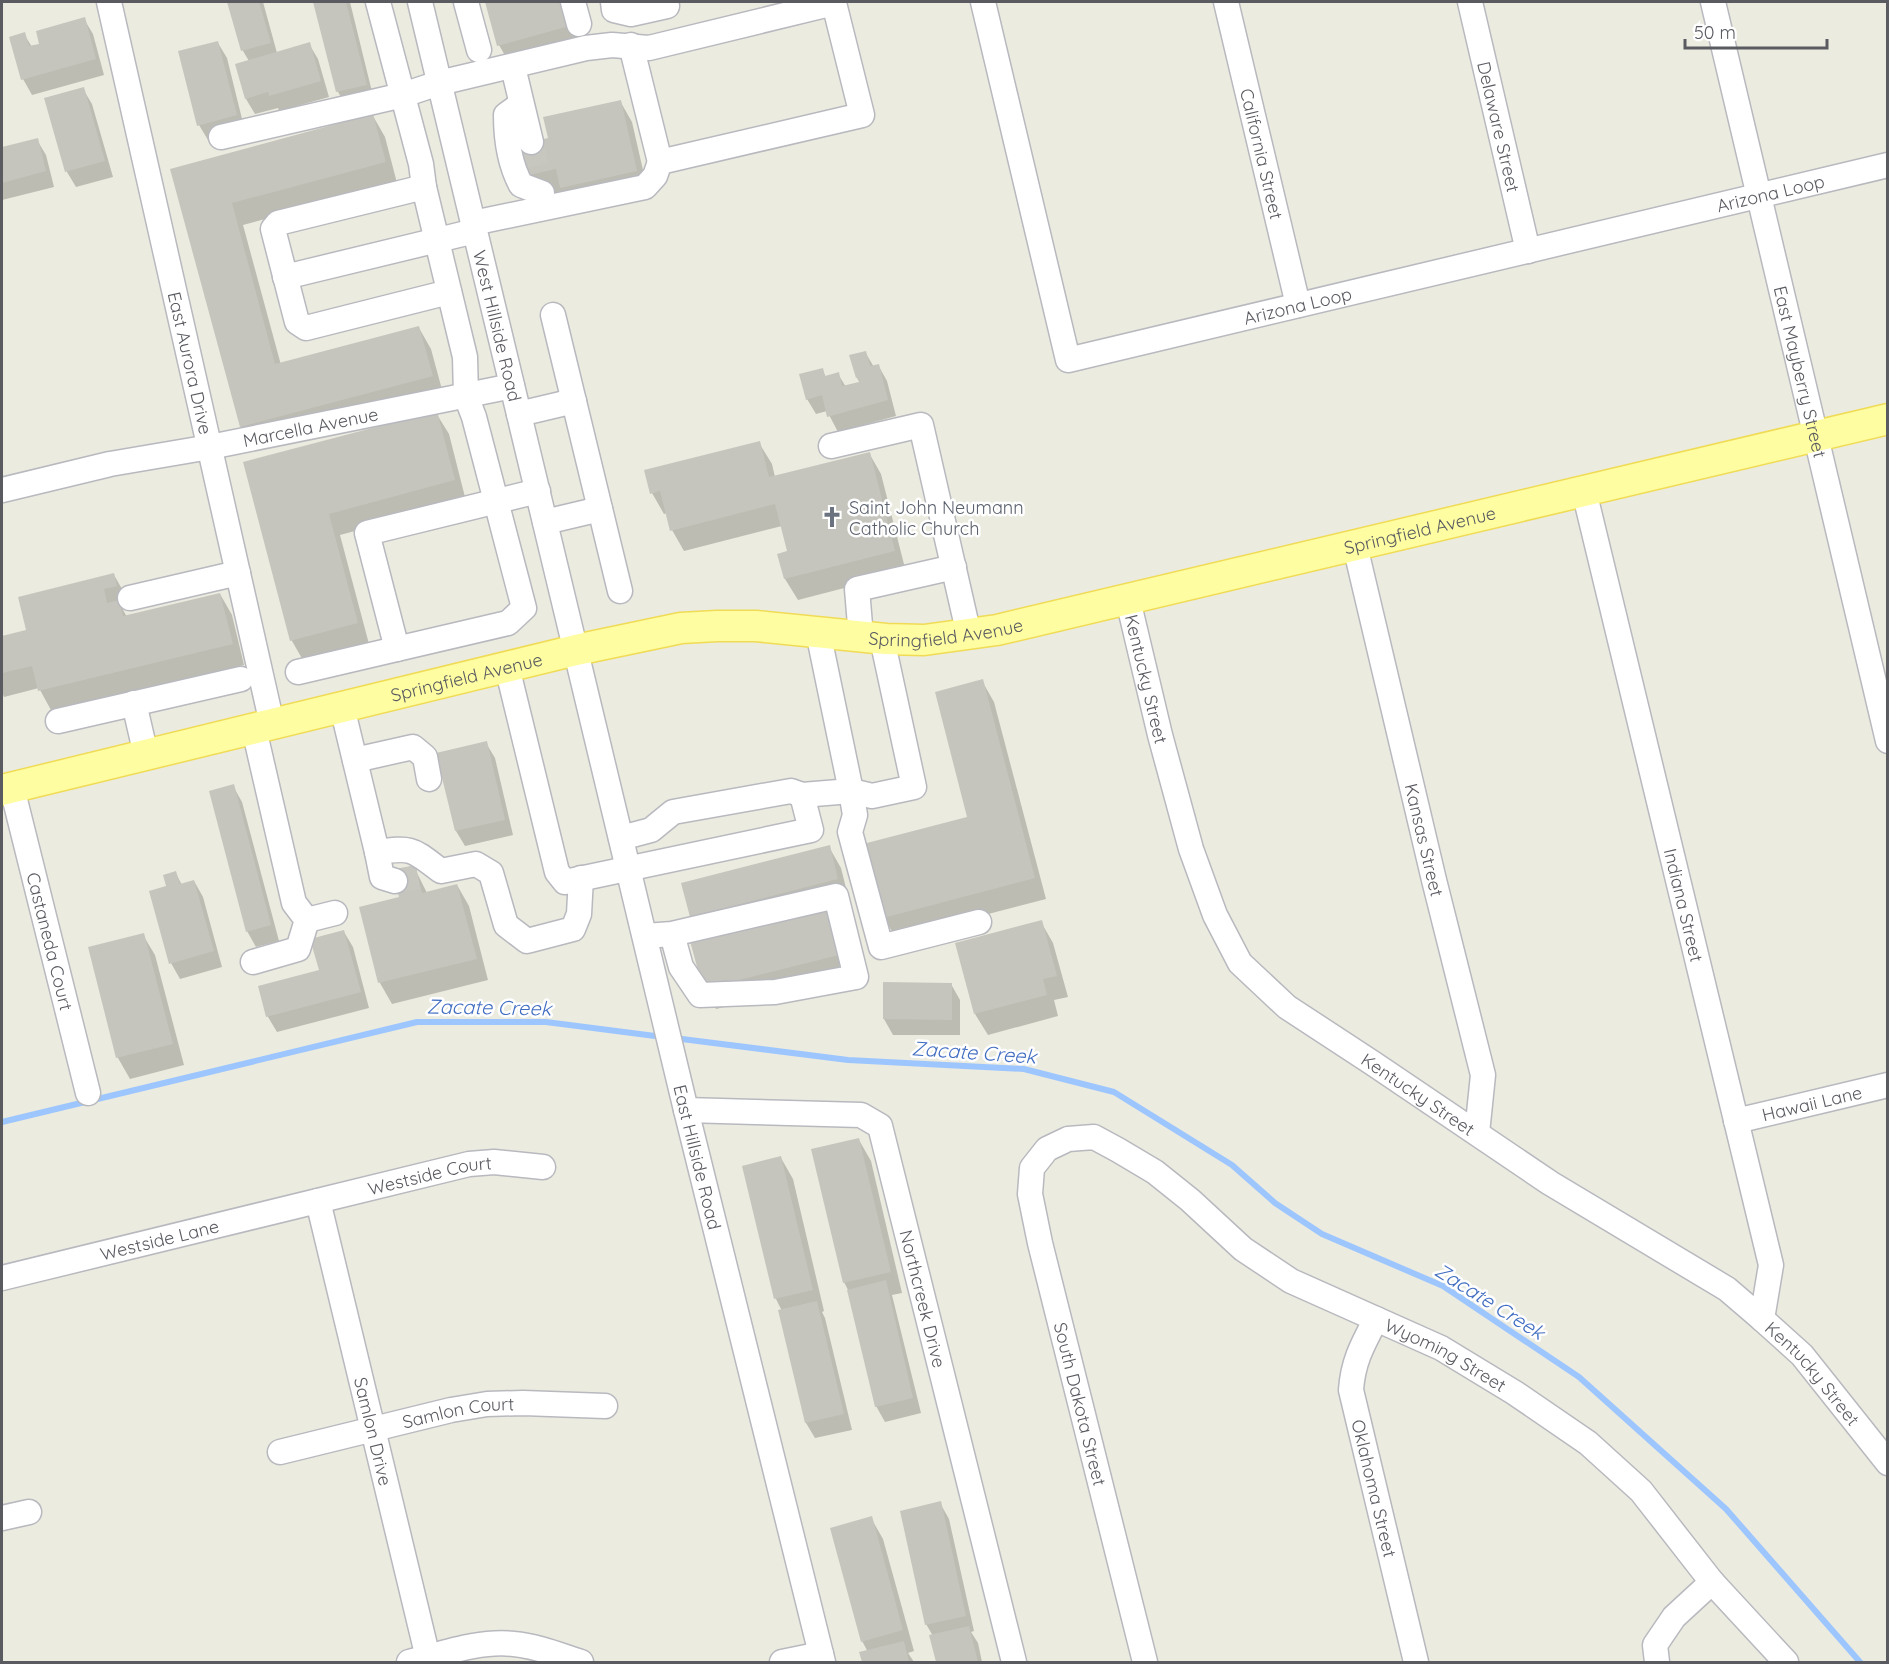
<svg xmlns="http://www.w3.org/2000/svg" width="1889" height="1664" font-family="Quicksand,sans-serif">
	<rect width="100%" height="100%" fill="#ecebe0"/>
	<!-- shadow -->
	<path fill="#0003" d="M229,2H263L277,53L309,44L318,59L329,97L279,111L278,108L255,114L246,99L249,61L243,51Z
		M315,2H350L374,100L347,107L338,92Z
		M487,2H572L584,46L511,66L499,45Z
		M84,19L93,34L104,75L32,95L23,79L24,34L32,47L41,45Z
		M218,43L227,58L245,131L208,140L199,125Z
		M83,89L92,104L113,177L76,187L67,172L46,99Z
		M620,101L632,122L648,192L573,209L563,191L543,196L531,175L524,145L550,139Z
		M373,116L385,137L397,183L243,225L281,365L419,328L431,349L444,397L253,448L241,427L172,170Z
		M37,140L46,155L54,187L2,200V149Z
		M865,352L874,367L878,365L887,381L896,416L838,432L827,411L816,414L807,399L822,370L826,377L838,374L846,387L860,383L857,378Z
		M436,413L449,434L466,501L340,535L369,644L304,662L292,641L245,463Z
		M759,443L772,464L775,477L869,453L881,474L906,572L798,600L785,579L779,555L789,553L782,526L684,551L672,530L667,513L664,514L652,493Z
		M114,575L126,596L128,607L122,608L127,617L220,594L232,615L244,665L52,712L39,688L4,697L2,692V633L4,637L28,631Z
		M982,681L994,702L1046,899L896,938L884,918L969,818Z
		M486,743L495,758L513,835L465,846L456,831L438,754Z
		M233,786L242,802L279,941L256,947L247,931Z
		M829,847L841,868L849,900L829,905L854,975L716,1009L704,988V939L691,917Z
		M414,867L427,893L457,885L469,906L488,980L392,1004L380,983L401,898Z
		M175,872L182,885L194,881L203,897L222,967L180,979L171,963L168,887Z
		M1041,922L1053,943L1068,997L1054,1000L1058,1016L988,1035L975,1014Z
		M344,932L353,947L369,1008L277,1032L268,1017L260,987L320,971Z
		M143,935L155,955L184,1065L130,1079L118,1058L90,948Z
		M951,984L960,1000V1035H893L884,1019Z
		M859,1140L871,1161L902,1293L892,1295L921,1413L885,1422L876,1406L848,1290L844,1282Z
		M781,1158L793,1179L824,1311L822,1312L825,1318L852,1430L815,1438L806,1423L780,1311H782L776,1299L744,1167Z
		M940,1503L949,1519L974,1631L971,1632L978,1643L982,1662H937L931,1636H933L926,1624Z
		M871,1518L883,1539L914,1651L908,1653L914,1662H864L861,1653L868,1652L862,1641Z"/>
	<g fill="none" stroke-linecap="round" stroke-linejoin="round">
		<!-- stream -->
		<path stroke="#9dc6fe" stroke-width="6" d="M674,1038L848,1060L1024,1069L1114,1092L1232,1165L1275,1203L1322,1234L1443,1286L1579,1377L1726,1509L1860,1662
			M2,1122L417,1022H546L663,1037"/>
	</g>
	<!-- building -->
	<path fill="#c6c5bd" d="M227,2H259L271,43L241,51Z
		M313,2H346L367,85L336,92Z
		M485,2H566L573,25L497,46Z
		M85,17L96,59L21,80L9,37L25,32L29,46L39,44L36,31Z
		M218,41L237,115L197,126L178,51Z
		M310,42L321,81L269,96L268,92L245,99L235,64Z
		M84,87L105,161L65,172L44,98Z
		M621,100L637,171L560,188L556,169L529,175L522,144L548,138L543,117Z
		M373,114L386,162L232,203L275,364L419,326L433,376L240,427L170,169Z
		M38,138L46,171L2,183V147Z
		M866,351L870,366L879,364L888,400L827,417L822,395L806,400L799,374L823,368L825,376L839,372L842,386L859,382L858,377L856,378L849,355Z
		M437,411L455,480L329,514L358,623L290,641L243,462Z
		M760,441L769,477L870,452L895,551L784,579L777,554L787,551L775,504L670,531L660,491L650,494L644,470Z
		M114,573L117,586L104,589L107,603L119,600L123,616L220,593L233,644L38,691L32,666L2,673V636L26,630L18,597Z
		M983,679L1035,878L883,918L863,844L967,817L935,692Z
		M487,741L505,820L455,831L436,753Z
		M234,784L271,925L246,932L209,791Z
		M830,845L838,879L690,917L681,883Z
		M415,865L422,893L457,884L477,959L378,983L359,907L399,897L392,871Z
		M176,871L180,884L194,880L214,951L169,964L149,891L166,886L163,875Z
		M831,906L843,954L703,989L690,941Z
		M1042,920L1057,976L1043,979L1047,995L974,1014L955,943Z
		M344,930L361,992L266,1017L258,986L319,970L310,939Z
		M144,933L173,1044L116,1058L88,947Z
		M883,982L952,983V1020L883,1019Z
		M859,1138L891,1272L843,1283L811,1149Z
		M781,1156L813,1290L774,1299L742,1166Z
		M886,1280L913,1398L875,1407L847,1290Z
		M817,1301L844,1414L805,1423L778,1310Z
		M941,1501L966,1616L925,1625L900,1511Z
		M872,1516L903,1630L861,1642L830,1528Z
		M969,1626L978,1662H936L929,1635Z
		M904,1641L909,1662H862L859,1652Z"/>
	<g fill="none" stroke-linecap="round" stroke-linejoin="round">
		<!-- minor-tunnel -->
		<path stroke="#c7c7c0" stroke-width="24" stroke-dasharray="24 12" stroke-linecap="butt" d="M531,142L538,174
			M395,881L418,877"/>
		<defs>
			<g id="minor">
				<path id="s1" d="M109,2L272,724"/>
				<path id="s2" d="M420,2L686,1110L823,1662"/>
				<path d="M466,2L479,50"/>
				<path d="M573,2L579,24"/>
				<path d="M613,2L614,10L631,14L667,6"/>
				<path id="s3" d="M983,2L1068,360L1888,165"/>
				<path id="s4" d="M1226,2L1298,305"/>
				<path id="s5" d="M1470,2L1528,251"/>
				<path id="s6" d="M1713,2L1888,741"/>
				<path d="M631,45L660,162"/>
				<path d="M513,67L531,142"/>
				<path d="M521,104L506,115C506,140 509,163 521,185L542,193"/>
				<path d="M221,137L403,95L439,83L586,48L612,45L649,48L834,3L862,115L660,162L655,176L645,187L473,223"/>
				<path d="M424,187L278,223L273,229L297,322L306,328L449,292"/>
				<path d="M285,277L475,231"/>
				<path d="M553,315L620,591"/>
				<path d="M519,414L574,401"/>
				<path d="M831,446L921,425L969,635"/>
				<path id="s7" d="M2,490L110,464L210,447L512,386"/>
				<path id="s8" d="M1584,491L1771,1265L1762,1319"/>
				<path d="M545,522L600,509"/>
				<path id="s9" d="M1355,546L1434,880L1483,1075L1477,1133"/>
				<path d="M130,598L238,573"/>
				<path id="s10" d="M1128,600L1160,735L1191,849L1215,915L1240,963L1287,1007L1374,1064L1550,1183L1727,1289L1762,1319L1802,1355L1888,1463"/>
				<path d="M818,632L851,791L855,815L850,832L881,947L979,922"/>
				<path d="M861,637L857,589L954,567"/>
				<path d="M397,649L367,533L538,491"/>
				<path d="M507,667L557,872L565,882L811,830L802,795"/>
				<path d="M298,672L508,623L524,608L474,417L466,396L465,357L424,187L421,164L378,2"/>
				<path d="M134,703L146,755"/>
				<path d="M342,707L377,852C413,847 412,849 441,871L476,864L491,873L506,925L527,941L573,929L579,914L581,878"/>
				<path d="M58,721L241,679"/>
				<path d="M254,729L294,903L307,920L335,913"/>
				<path d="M355,760L413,747L425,757L429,779"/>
				<path id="s11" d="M12,788L88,1093"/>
				<path d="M621,838L651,830L673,812L791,791L802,795L851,791L872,796L914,787L882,639"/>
				<path d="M377,852L382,877L395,881"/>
				<path d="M645,936L672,934L836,896L856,977L775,992L700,995L681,967L672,934"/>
				<path d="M253,962L298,949L307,920"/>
				<path id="s12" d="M686,1110L861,1115L880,1126L1014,1662"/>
				<path id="s13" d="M1736,1121L1888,1085"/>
				<path id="s14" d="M318,1201L429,1662"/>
				<path id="s15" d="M2,1278L469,1164L494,1162L543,1167"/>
				<path id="s16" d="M1376,1319C1363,1344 1353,1361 1351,1390L1416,1662"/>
				<path id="s17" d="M280,1452L451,1410L487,1404L523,1403L605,1406"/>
				<path d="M2,1518L29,1512"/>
				<path d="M409,1662C442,1654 479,1640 514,1644C537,1646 559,1655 581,1662"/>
				<path d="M782,1662L821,1654"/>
				<path id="s18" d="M1145,1662L1040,1243L1030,1194L1032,1168L1047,1149L1068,1139L1094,1137L1118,1150L1155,1172L1190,1200L1243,1249L1291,1281L1441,1348L1515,1393L1588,1443L1641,1491L1712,1582L1786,1662"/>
				<path d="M1657,1662L1655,1645L1674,1617L1712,1582"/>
			</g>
			<g id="major">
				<path id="s19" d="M2,790L576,650L681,628L717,626H756L886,639L924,640L997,630L1888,419"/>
			</g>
		</defs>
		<!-- minor casing -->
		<use href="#minor" stroke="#b8b9bf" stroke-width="27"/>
		<!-- major casing -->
		<use href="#major" stroke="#f0db55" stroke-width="33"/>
		<!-- minor -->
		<use href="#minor" stroke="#fff" stroke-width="24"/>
		<!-- major -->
		<use href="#major" stroke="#fefda2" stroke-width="30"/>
	</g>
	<!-- icons -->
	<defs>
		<symbol id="church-bare" viewBox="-9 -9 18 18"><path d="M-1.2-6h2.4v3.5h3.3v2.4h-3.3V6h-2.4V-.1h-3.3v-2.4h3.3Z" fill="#6b7280" stroke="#fff" stroke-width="2.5" paint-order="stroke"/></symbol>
	</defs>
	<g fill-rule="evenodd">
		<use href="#church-bare" x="817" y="502" width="30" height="30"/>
	</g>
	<g text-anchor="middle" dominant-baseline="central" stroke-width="5" stroke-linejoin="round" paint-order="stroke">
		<!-- street labels -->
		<g font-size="18" fill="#595b61" stroke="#fff">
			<text stroke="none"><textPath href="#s5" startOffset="128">Delaware Street</textPath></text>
			<text stroke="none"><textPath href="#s4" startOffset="156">California Street</textPath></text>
			<text stroke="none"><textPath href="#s3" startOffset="1090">Arizona Loop</textPath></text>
			<text stroke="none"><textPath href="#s3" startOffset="604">Arizona Loop</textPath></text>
			<text stroke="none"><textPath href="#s2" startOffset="333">West Hillside Road</textPath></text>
			<text stroke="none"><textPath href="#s1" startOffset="370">East Aurora Drive</textPath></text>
			<text stroke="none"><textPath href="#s6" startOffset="380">East Mayberry Street</textPath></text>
			<text stroke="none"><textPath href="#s7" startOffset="315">Marcella Avenue</textPath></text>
			<text stroke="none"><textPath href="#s19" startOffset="1450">Springfield Avenue</textPath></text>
			<text stroke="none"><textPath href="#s19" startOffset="964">Springfield Avenue</textPath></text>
			<text stroke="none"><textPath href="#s19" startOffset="478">Springfield Avenue</textPath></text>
			<text stroke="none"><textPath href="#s10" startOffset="81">Kentucky Street</textPath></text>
			<text stroke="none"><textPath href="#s9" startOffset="302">Kansas Street</textPath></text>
			<text stroke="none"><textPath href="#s8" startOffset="426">Indiana Street</textPath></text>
			<text stroke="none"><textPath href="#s11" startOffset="158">Castaneda Court</textPath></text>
			<text stroke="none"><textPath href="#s10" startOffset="603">Kentucky Street</textPath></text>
			<text stroke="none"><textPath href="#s13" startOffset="78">Hawaii Lane</textPath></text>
			<text stroke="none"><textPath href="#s2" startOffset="1188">East Hillside Road</textPath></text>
			<text stroke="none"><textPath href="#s15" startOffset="440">Westside Court</textPath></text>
			<text stroke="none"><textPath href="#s15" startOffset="162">Westside Lane</textPath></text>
			<text stroke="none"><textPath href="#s12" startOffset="375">Northcreek Drive</textPath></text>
			<text stroke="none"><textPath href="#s18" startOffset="998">Wyoming Street</textPath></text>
			<text stroke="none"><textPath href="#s10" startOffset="1089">Kentucky Street</textPath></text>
			<text transform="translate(1080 1404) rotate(76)">South Dakota Street</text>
			<text stroke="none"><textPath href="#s17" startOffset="183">Samlon Court</textPath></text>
			<text stroke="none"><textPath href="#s14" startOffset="237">Samlon Drive</textPath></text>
			<text stroke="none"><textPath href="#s16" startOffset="177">Oklahoma Street</textPath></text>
		</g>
		<!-- worship labels -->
		<g font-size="18" fill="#5b616d" stroke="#fff" text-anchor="start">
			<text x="849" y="507">Saint John Neumann<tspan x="849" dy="21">Catholic Church</tspan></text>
		</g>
		<!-- water labels -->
		<g font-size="20" font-style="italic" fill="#416dc1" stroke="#fff">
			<text transform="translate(489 1007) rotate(1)">Zacate Creek</text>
			<text transform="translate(974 1052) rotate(4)">Zacate Creek</text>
			<text transform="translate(1490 1301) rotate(32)">Zacate Creek</text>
		</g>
	</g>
	<!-- border -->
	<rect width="1889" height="1664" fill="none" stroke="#595b61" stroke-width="6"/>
	<!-- scale -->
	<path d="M1685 39v9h142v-9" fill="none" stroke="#595b61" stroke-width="3"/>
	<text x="1694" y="39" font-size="18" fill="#595b61" stroke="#ffffff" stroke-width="4.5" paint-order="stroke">50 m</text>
</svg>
